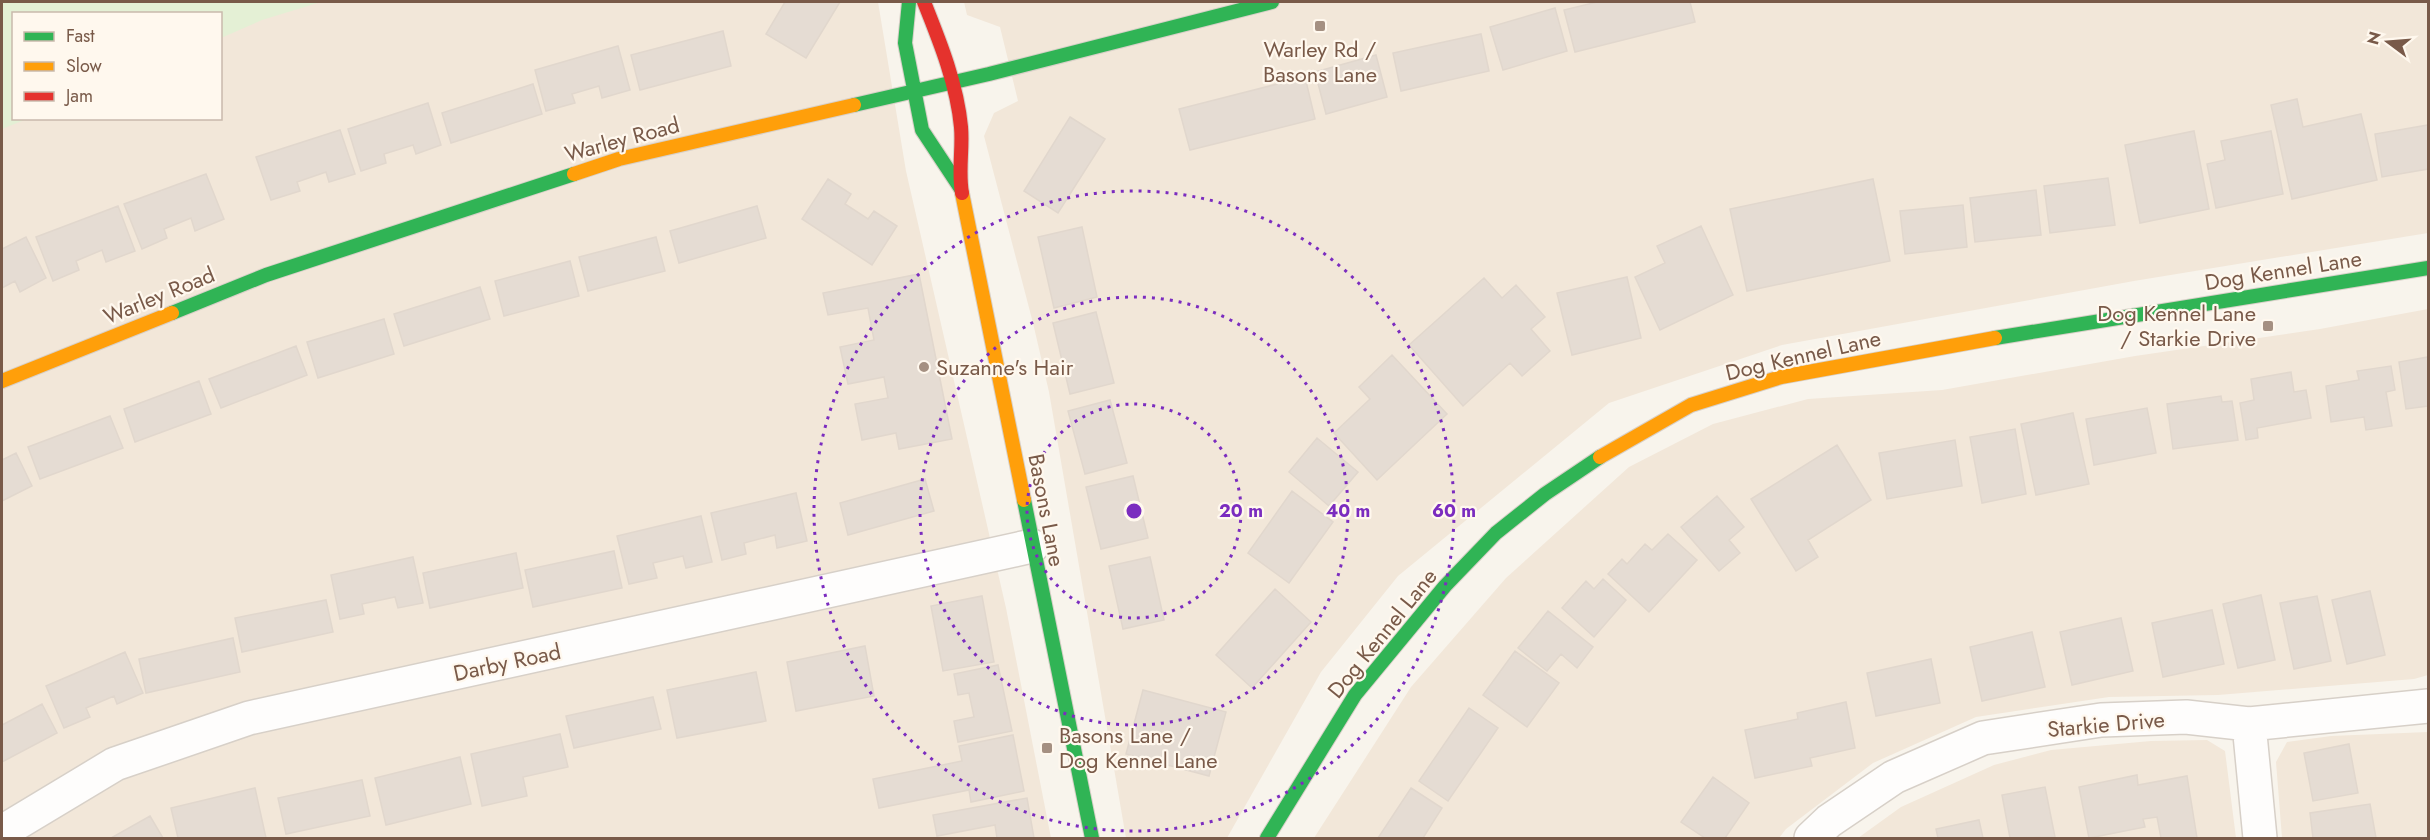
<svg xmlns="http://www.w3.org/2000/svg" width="2430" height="840" font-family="Jost,sans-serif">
	<rect width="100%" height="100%" fill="#f8f4ec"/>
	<!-- residential -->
	<path fill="#f2e7d9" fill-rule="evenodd" d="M2,2H878L906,171L1006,608L1051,838H2ZM14,14H220V118H14Z
		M964,2H2428V233L2134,281L1782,345L1609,403L1398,576L1321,672L1227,838H1126L1049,392L1033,323L984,136L994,113L1018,101L1000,27L967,15Z
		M2428,309V675L2414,679L2218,695L2109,697L1976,717L1873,763L1786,829L1779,838H1314L1411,687L1506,578L1629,467L1713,424L1808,399L1942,390L2135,356L2320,329Z
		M2428,732V838H2282L2276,762L2287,742L2331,736Z
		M2207,740L2225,751L2236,838H1858L1901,807L1994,765L2051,750L2151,741Z"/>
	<!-- green -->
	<path fill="#e4f0d5" d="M2,2H321L262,20L221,38L220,14H14V118L27,119L2,129Z"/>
	<!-- building -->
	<path fill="#e5dcd3" stroke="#e1d7cd" stroke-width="1.5" d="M785,2H840L806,58L766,34Z
		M1597,2H1690L1695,22L1575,52L1564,10Z
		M1555,8L1567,51L1503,70L1490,27Z
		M723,31L731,66L640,90L631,55Z
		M1481,34L1489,71L1401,91L1393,53Z
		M618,46L630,90L602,98L599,86L572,94L575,103L546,111L535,70Z
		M1376,55L1387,97L1326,114L1315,72Z
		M1305,77L1315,119L1190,150L1179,109Z
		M533,84L542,114L451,143L442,113Z
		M2297,99L2303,127L2361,114L2377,180L2292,199L2271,105Z
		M428,103L441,145L416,154L413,145L384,154L386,163L361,171L348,129Z
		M1070,117L1105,139L1058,213L1024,191Z
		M2428,125V169L2382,177L2375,134Z
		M340,130L355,174L329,182L326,172L297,182L300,191L271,200L256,157Z
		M2194,131L2209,209L2140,223L2125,145Z
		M2271,131L2283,194L2216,208L2207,164L2225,160L2221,141Z
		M206,174L224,219L195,231L191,218L164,229L167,238L142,249L124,204Z
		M2108,178L2115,225L2050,233L2044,186Z
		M828,179L851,194L845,204L868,219L874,211L897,226L872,265L802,219Z
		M1873,179L1890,261L1747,291L1730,209Z
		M2036,190L2041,235L1975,242L1970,198Z
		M1963,205L1967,247L1905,254L1900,211Z
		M118,206L135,251L106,262L102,250L76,261L79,270L53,281L36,237Z
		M757,206L766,238L679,263L670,231Z
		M1701,226L1733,295L1660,330L1635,277L1665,263L1657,246Z
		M1082,227L1097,297L1054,308L1038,237Z
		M26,237L46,278L20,292L15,281L2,288V249Z
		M656,237L665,271L588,291L579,257Z
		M570,261L579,296L504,316L495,281Z
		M919,274L952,439L899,449L896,433L862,440L855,404L888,398L884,377L848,384L840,347L874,340L868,308L828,315L823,293Z
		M1627,277L1641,338L1572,355L1557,293Z
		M1484,278L1502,298L1516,285L1545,317L1531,329L1550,351L1522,376L1510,363L1463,406L1409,345Z
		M480,287L490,319L404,346L394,314Z
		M1096,312L1114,383L1070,394L1053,323Z
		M384,319L394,354L318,378L307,342Z
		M296,346L307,375L221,408L209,379Z
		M1392,355L1447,414L1377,480L1334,433L1370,399L1359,387Z
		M2428,357V406L2406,409L2399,362Z
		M2391,366L2395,390L2386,392L2392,426L2366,430L2364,417L2331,422L2326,386L2359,380L2357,371Z
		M2291,372L2294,392L2306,390L2311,418L2257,428L2258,438L2246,440L2240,403L2254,400L2251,379Z
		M199,381L211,414L135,442L124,409Z
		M2221,396L2222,402L2232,401L2238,440L2173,449L2167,404Z
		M1110,400L1127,463L1085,474L1068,411Z
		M2147,408L2156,453L2094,465L2086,419Z
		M2073,413L2089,484L2036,495L2021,424Z
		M110,416L123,448L40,479L28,447Z
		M2015,429L2026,494L1982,503L1970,437Z
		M1317,438L1358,472L1329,506L1289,472Z
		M1955,440L1962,486L1887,499L1879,453Z
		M1837,445L1871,500L1808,540L1818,557L1796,571L1751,499Z
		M16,453L32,486L2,501V460Z
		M1133,476L1148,538L1101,549L1086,487Z
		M925,479L934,511L848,535L840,503Z
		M1292,491L1333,522L1289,583L1248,553Z
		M796,493L807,541L777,548L775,535L744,543L746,554L722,560L711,513Z
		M1717,496L1744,527L1729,540L1740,553L1719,571L1681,527Z
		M701,516L712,562L686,568L683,556L653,563L657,578L629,584L617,536Z
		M1668,534L1697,560L1649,612L1608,574L1622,559L1627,564L1645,544L1652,550Z
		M614,551L622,588L533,607L525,570Z
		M516,553L523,588L430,608L423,573Z
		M413,557L423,603L398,608L395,597L362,604L364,614L340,619L331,575Z
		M1150,557L1164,620L1123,629L1109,566Z
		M1603,579L1626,600L1594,637L1562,608L1586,581L1594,589Z
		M1275,589L1311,622L1252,688L1216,655Z
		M2370,591L2385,655L2347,664L2332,600Z
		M2261,595L2275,660L2238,668L2223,604Z
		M982,596L994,662L943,671L931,606Z
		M2317,596L2331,661L2294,669L2280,603Z
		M326,600L333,632L242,652L235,618Z
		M2212,610L2224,664L2163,677L2152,623Z
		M1548,611L1593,647L1577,668L1561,654L1547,671L1518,648Z
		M2121,618L2133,671L2072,685L2060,632Z
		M2032,632L2045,687L1982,701L1970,647Z
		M233,638L240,672L146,693L139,659Z
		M865,646L874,696L796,711L787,662Z
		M1515,651L1559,683L1527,727L1483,695Z
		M125,652L143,693L117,704L114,696L86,708L90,717L64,728L46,686Z
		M1931,659L1940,703L1876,716L1867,673Z
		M998,665L1012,731L958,742L954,721L974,717L969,693L958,695L954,674Z
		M756,672L766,721L677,738L667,690Z
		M1143,690L1226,712L1209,776L1126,754Z
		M653,697L661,729L574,748L566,716Z
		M1846,702L1855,748L1810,758L1812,766L1755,778L1745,730L1798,719L1797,713Z
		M42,704L57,733L2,762V725Z
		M1469,708L1498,728L1448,801L1419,781Z
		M560,734L568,767L523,777L527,796L482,806L471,754Z
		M1013,735L1024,791L971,802L969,790L879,808L873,779L962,761L959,746Z
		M2349,744L2358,793L2313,801L2304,753Z
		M460,757L471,804L386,825L375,778Z
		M2137,775L2138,785L2187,776L2197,838H2161L2157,817L2143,819L2145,827L2089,838L2079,787Z
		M1713,777L1749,803L1725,838H1705L1681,822Z
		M362,780L370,816L286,834L278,798Z
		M2045,787L2055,837L2010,838L2002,795Z
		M255,788L266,838H178L171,808Z
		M1411,788L1442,808L1423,838H1378Z
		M1027,798L1034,838H997L995,825L937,836L933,815Z
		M2370,804L2376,838H2313L2310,813Z
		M150,816L163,838H111Z
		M1979,820L1983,838H1938L1936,829Z"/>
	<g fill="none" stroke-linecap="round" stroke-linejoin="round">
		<defs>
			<path id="street" d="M2249,724L2260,838
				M2,832L115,764L249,718L1032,546
				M1811,838L1829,821L1894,777L1983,738L2101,720L2186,717L2249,724L2428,706"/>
			<path id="fast" d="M909,2L905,43L922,130L961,189
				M854,105L989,74L1272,2
				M172,313L266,275L574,174
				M1995,338L2428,268
				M1024,500L1092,838
				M1267,838L1355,695L1445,586L1496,533L1545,494L1600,457"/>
			<path id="slow" d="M574,174L619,159L854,105
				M962,193L1024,500
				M2,381L172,313
				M1600,457L1691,405L1781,377L1995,338"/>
			<path id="jam" d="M924,2C940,42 957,84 961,127C963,149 958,171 962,193"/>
		</defs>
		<!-- street casing -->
		<use href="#street" stroke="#d7d0c8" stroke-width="36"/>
		<!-- fast casing -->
		<use href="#fast" stroke="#d8d0c8" stroke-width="16"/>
		<!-- slow casing -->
		<use href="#slow" stroke="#d8d0c8" stroke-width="16"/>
		<!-- jam casing -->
		<use href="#jam" stroke="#d8d0c8" stroke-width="16"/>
		<!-- street -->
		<use href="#street" stroke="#fefdfc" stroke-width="33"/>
		<!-- fast -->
		<use href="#fast" stroke="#30b455" stroke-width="14"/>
		<!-- slow -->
		<use href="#slow" stroke="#ff9f0a" stroke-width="14"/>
		<!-- jam -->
		<use href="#jam" stroke="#e5322d" stroke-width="14"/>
	</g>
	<!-- distance rings -->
	<g fill="none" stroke="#7b2cbf" stroke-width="3" stroke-dasharray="3 6">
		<circle cx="1134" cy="511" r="107"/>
		<circle cx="1134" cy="511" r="214"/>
		<circle cx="1134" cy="511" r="320"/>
	</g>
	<!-- markers -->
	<g fill="#a59082" stroke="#fff8ee" stroke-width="2">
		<rect x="1314" y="20" width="12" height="12" rx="3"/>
		<rect x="2262" y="320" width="12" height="12" rx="3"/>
		<circle cx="924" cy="367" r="6"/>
		<rect x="1041" y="742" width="12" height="12" rx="3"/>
	</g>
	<g text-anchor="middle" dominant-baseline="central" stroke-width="4.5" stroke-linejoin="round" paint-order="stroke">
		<!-- poi labels -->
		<g font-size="22" fill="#795a49" stroke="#fff8ee" text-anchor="start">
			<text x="1320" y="49" text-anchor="middle">Warley Rd /<tspan x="1320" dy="25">Basons Lane</tspan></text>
			<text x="2256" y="313" text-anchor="end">Dog Kennel Lane<tspan x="2256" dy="25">/ Starkie Drive</tspan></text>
			<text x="936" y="367">Suzanne's Hair</text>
			<text x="1059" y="735">Basons Lane /<tspan x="1059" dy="25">Dog Kennel Lane</tspan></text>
		</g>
		<!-- street labels -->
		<g font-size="22" fill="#795a49" stroke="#fff8ee">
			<text transform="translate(622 139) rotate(-15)">Warley Road</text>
			<text transform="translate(2283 270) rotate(-9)">Dog Kennel Lane</text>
			<text transform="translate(159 295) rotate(-22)">Warley Road</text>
			<text transform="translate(1803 355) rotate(-13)">Dog Kennel Lane</text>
			<text transform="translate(1047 510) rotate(79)">Basons Lane</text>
			<text transform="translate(1382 633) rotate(-51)">Dog Kennel Lane</text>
			<text transform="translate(507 662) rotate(-12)">Darby Road</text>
			<text transform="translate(2106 724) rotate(-5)">Starkie Drive</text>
		</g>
	</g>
	<circle cx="1134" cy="511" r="9" fill="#7b2cbf" stroke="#fff8ee" stroke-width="3"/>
	<g font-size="18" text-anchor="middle" font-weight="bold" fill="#7b2cbf" stroke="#fff8ee" stroke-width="4.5" stroke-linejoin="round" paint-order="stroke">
		<text x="1241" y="517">20 m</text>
		<text x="1348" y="517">40 m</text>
		<text x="1454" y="517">60 m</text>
	</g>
	<!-- border -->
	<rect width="2430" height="840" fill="none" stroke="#795a49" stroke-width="6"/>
	<!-- legend -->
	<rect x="12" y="12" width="210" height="108" fill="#fff8ee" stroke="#c9b9ac" stroke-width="1.5"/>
	<rect x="24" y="32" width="30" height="9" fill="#30b455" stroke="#c9b9ac" stroke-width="1.5"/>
	<text x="66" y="42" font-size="18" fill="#795a49">Fast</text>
	<rect x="24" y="62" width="30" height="9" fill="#ff9f0a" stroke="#c9b9ac" stroke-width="1.5"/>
	<text x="66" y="72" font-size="18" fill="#795a49">Slow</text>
	<rect x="24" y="92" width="30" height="9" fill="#e5322d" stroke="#c9b9ac" stroke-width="1.5"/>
	<text x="66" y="102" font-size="18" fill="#795a49">Jam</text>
	<!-- north arrow -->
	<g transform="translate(2388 42) rotate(286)" stroke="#fff8ee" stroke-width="4.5" paint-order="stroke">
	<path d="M0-4.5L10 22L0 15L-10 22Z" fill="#795a49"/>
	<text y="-9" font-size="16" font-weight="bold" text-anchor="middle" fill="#795a49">N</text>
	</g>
</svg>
